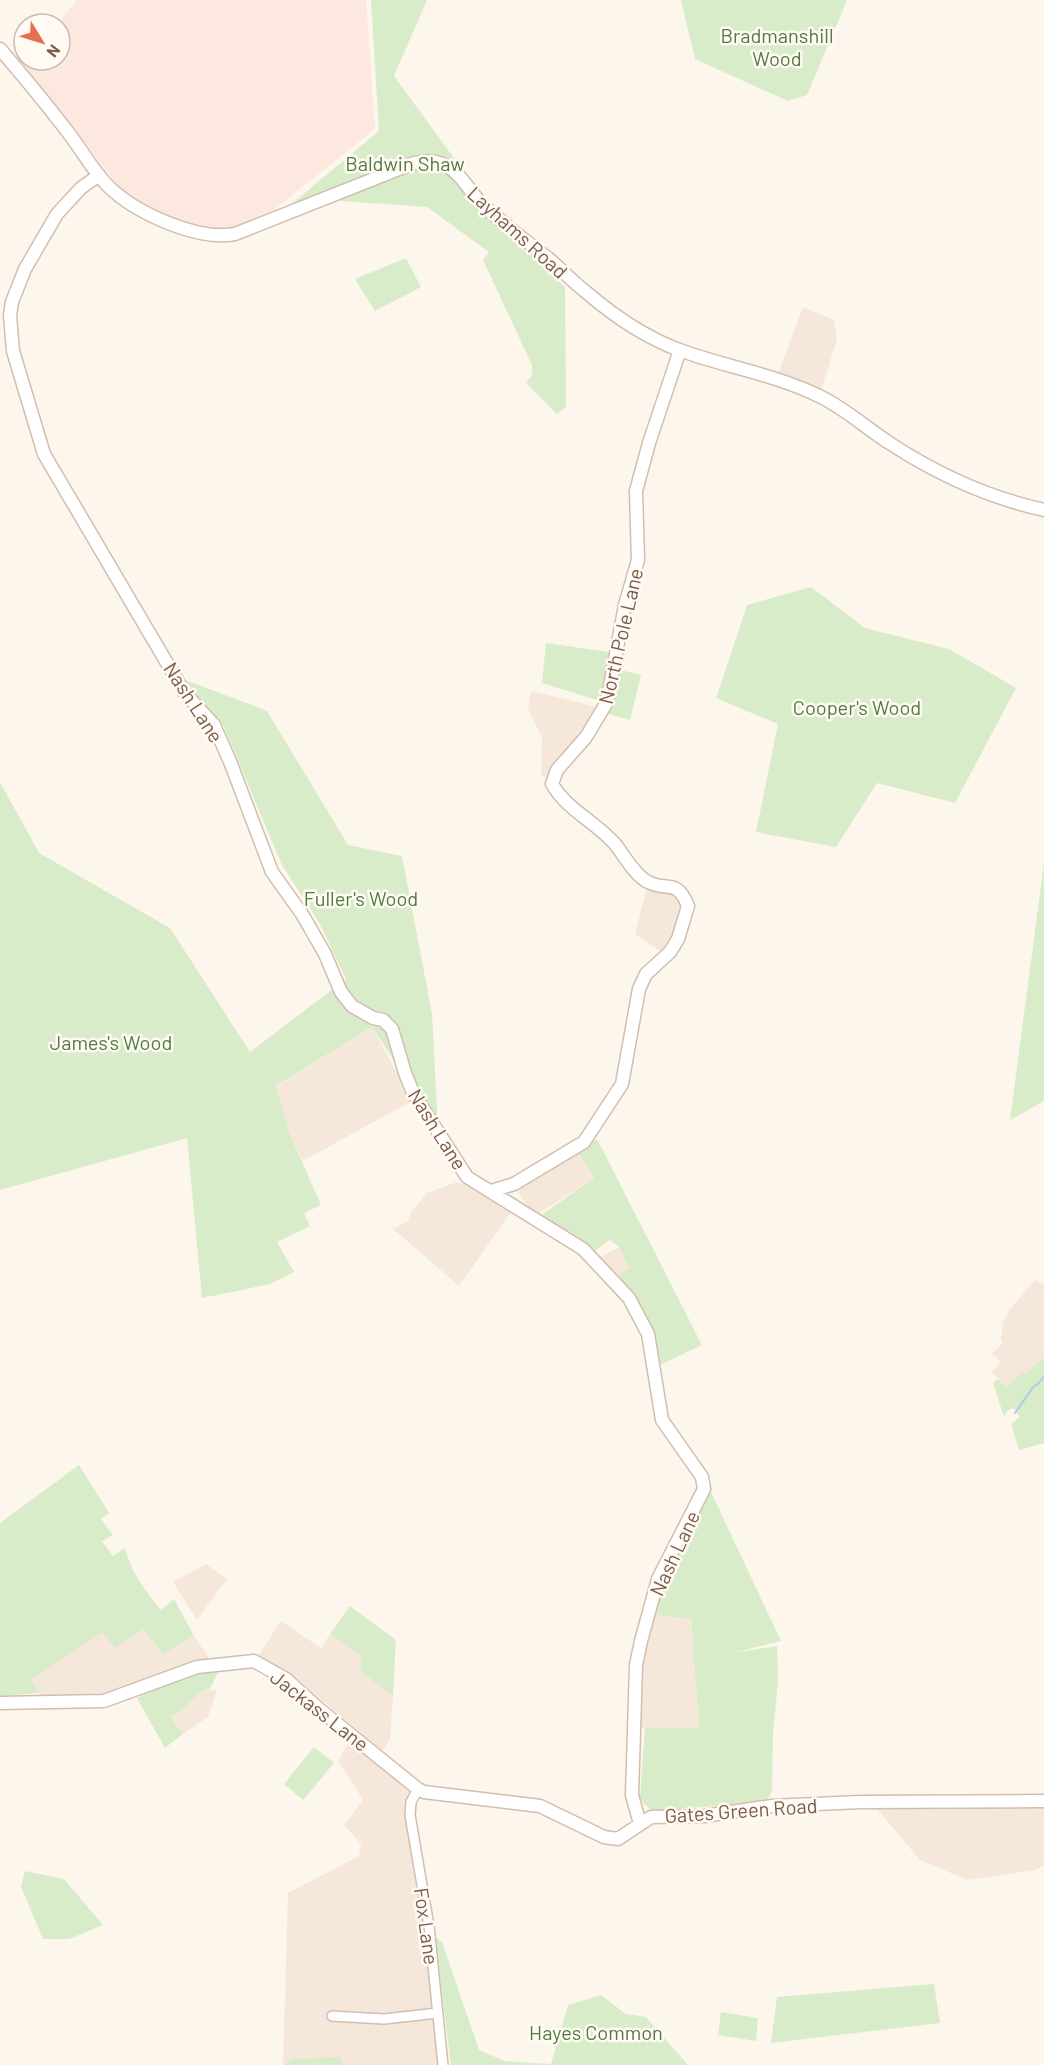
<svg xmlns="http://www.w3.org/2000/svg" width="1044" height="2065" font-family="Barlow,sans-serif">
	<rect width="100%" height="100%" fill="#fdf6ec"/>
	<!-- residential -->
	<path fill="#f5e8da" d="M803,307L834,320L837,339L821,391L778,374Z
		M531,691L598,707L584,733L550,781L541,776L542,737L528,709Z
		M647,887L665,891L679,897L682,908L676,938L663,953L635,934Z
		M372,1027L412,1101L303,1161L290,1134L276,1087Z
		M578,1151L594,1178L535,1216L519,1194L521,1182Z
		M457,1182L487,1193L511,1212L459,1286L393,1229L408,1221L411,1212L427,1193Z
		M619,1247L631,1268L616,1276L598,1258Z
		M1035,1280L1044,1285V1357L1025,1376L1022,1373L1007,1387L991,1372L1001,1362L992,1354L1003,1343L1001,1339L1003,1322L1010,1309Z
		M206,1564L227,1579L197,1620L173,1582Z
		M654,1615L691,1619L699,1729L641,1728L643,1664L647,1637Z
		M281,1621L321,1648L330,1634L362,1657L361,1671L393,1696L390,1739L383,1751L291,1675L261,1658L260,1653Z
		M143,1629L163,1654L194,1636L211,1661L105,1697L43,1699L31,1680L102,1631Z
		M200,1690H217L208,1717L183,1734L170,1718L188,1705Z
		M350,1739L407,1784L410,1791L407,1816L425,1926L439,2065H283L288,1893L359,1856L361,1844L344,1825L363,1800L338,1761Z
		M1044,1807V1865L1036,1870L967,1880L920,1860L877,1809Z"/>
	<!-- commercial -->
	<path fill="#fde8e0" d="M77,0H366L375,129L267,215L226,230L178,221L124,193L24,65L27,60H60V24H57Z"/>
	<!-- green -->
	<path fill="#d8ecc9" d="M371,0H427L394,76L519,247L531,255L565,287L566,407L557,414L526,383L532,375V365L483,260L489,252L427,207L327,200L269,223L379,131Z
		M681,0H847L807,95L788,101L695,59Z
		M406,258L421,287L375,311L355,279Z
		M811,587L865,628L949,649L1016,688L955,803L877,783L836,847L756,832L778,724L716,698L747,605Z
		M546,643L609,652L600,701L542,683Z
		M616,669L641,675L630,720L605,713Z
		M183,679L267,711L348,845L402,856L432,1014L438,1128L372,1027L276,1086L290,1134L321,1205L304,1213L310,1226L277,1242L294,1272L270,1284L202,1298L187,1138L0,1190V782L39,853L170,928L250,1052L346,979L320,924L282,865L223,725Z
		M1044,863V1101L1010,1120Z
		M597,1139L702,1345L658,1366C650,1323 646,1310 616,1276L630,1268L619,1247L610,1240L595,1251L576,1236L541,1215L594,1178L578,1151Z
		M1044,1357V1443L1019,1450L1011,1424L1020,1417L1014,1408L1008,1410L1004,1417L993,1383L998,1379L1007,1387L1022,1372L1025,1375Z
		M79,1465L109,1513L101,1519L113,1535L102,1541L113,1556L125,1548C131,1572 145,1591 161,1610L174,1599L194,1636L163,1654L143,1629L115,1648L102,1632L31,1680L40,1693L0,1696V1523Z
		M710,1490L781,1641L733,1653L777,1646L778,1682L773,1732L772,1791L766,1802L652,1811L643,1803L640,1797L645,1728H699L691,1619L654,1615L664,1579Z
		M350,1606L396,1640L393,1696L360,1671L362,1657L330,1634Z
		M219,1670L210,1689C197,1690 196,1697 187,1706C182,1710 176,1714 170,1717L183,1734L165,1748L137,1698L192,1672Z
		M314,1747L334,1763L303,1800L284,1784Z
		M25,1871L64,1879L103,1925L69,1939H43L21,1887Z
		M435,1937L442,1942L479,2050L504,2061L551,2064L568,2005L601,1995L626,2014L646,2017L688,2065H451Z
		M934,1984L940,2023L771,2043L777,1997Z
		M721,2012L758,2018L756,2041L718,2035Z
		M341,2057V2065H285L291,2059Z"/>
	<g fill="none" stroke-linecap="round" stroke-linejoin="round">
		<!-- stream -->
		<path stroke="#a5d3da" stroke-width="2" d="M1015,1413L1034,1386L1038,1384L1044,1376"/>
		<defs>
			<path id="minor" d="M418,1789L411,1802L410,1815L429,1926L443,2065
				M332,2016L384,2019L438,2013"/>
			<path id="tertiary" d="M0,49C24,77 48,106 70,135C83,152 93,171 109,187C136,213 197,241 235,234L414,163C425,161 435,160 445,165C461,173 470,192 482,204C503,224 526,241 549,259C562,270 573,282 586,292C615,317 646,338 682,351C727,367 776,375 819,396C845,408 867,429 891,444C937,474 990,498 1044,510
				M99,175L81,188L57,214L25,269L12,302L10,315L13,351L44,454L184,692L214,725L231,764L272,872L302,914L325,954L341,992L352,1006L373,1018L383,1020L392,1029L405,1073L413,1093L467,1177L583,1249L629,1298L648,1334L662,1420L702,1477L704,1489L658,1579L641,1641L636,1665L632,1795L640,1824
				M491,1191L514,1184L584,1142L622,1084L639,989L646,974L670,952L678,939L688,906C677,878 668,892 648,882C635,876 624,855 615,844C596,822 567,810 552,784L557,770L586,737L607,702L625,605L638,560L636,491L649,443L680,350
				M0,1703L104,1701L197,1667L254,1661L286,1679L319,1709L418,1789L424,1792L540,1806L604,1837L618,1839L651,1817L704,1816L772,1806L860,1802L1044,1801"/>
		</defs>
		<!-- minor casing -->
		<use href="#minor" stroke="#d1beb0" stroke-width="12"/>
		<!-- tertiary casing -->
		<use href="#tertiary" stroke="#d1beb0" stroke-width="15"/>
		<!-- minor -->
		<use href="#minor" stroke="#fff" stroke-width="9"/>
		<!-- tertiary -->
		<use href="#tertiary" stroke="#fff" stroke-width="12"/>
	</g>
	<g text-anchor="middle" dominant-baseline="central" stroke-width="5" stroke-linejoin="round" paint-order="stroke">
		<!-- park labels -->
		<g font-size="20" fill="#537a41" stroke="#fffaf3">
			<text x="777" y="35">Bradmanshill<tspan x="777" dy="23">Wood</tspan></text>
			<text x="405" y="163">Baldwin Shaw</text>
			<text x="857" y="707">Cooper's Wood</text>
			<text x="361" y="898">Fuller's Wood</text>
			<text x="111" y="1042">James's Wood</text>
			<text x="596" y="2032">Hayes Common</text>
		</g>
		<!-- street labels -->
		<g font-size="20" fill="#7a5c4d" stroke="#fffaf3">
			<text transform="translate(518 232) rotate(42)">Layhams Road</text>
			<text transform="translate(620 636) rotate(-77)">North Pole Lane</text>
			<text transform="translate(194 702) rotate(57)">Nash Lane</text>
			<text transform="translate(438 1129) rotate(58)">Nash Lane</text>
			<text transform="translate(674 1553) rotate(-65)">Nash Lane</text>
			<text transform="translate(320 1710) rotate(38)">Jackass Lane</text>
			<text transform="translate(741 1810) rotate(-4)">Gates Green Road</text>
			<text transform="translate(427 1926) rotate(82)">Fox Lane</text>
		</g>
	</g>
	<!-- north arrow -->
	<g transform="translate(42 42) rotate(128)"><circle r="28" fill="#fffaf3" stroke="#cabbb1" stroke-width="1.5"/>
	<path d="M0-4.5L10 22L0 15L-10 22Z" fill="#e76f51"/>
	<text y="-9" font-size="16" font-weight="bold" text-anchor="middle" fill="#7a5c4d">N</text>
	</g>
</svg>
